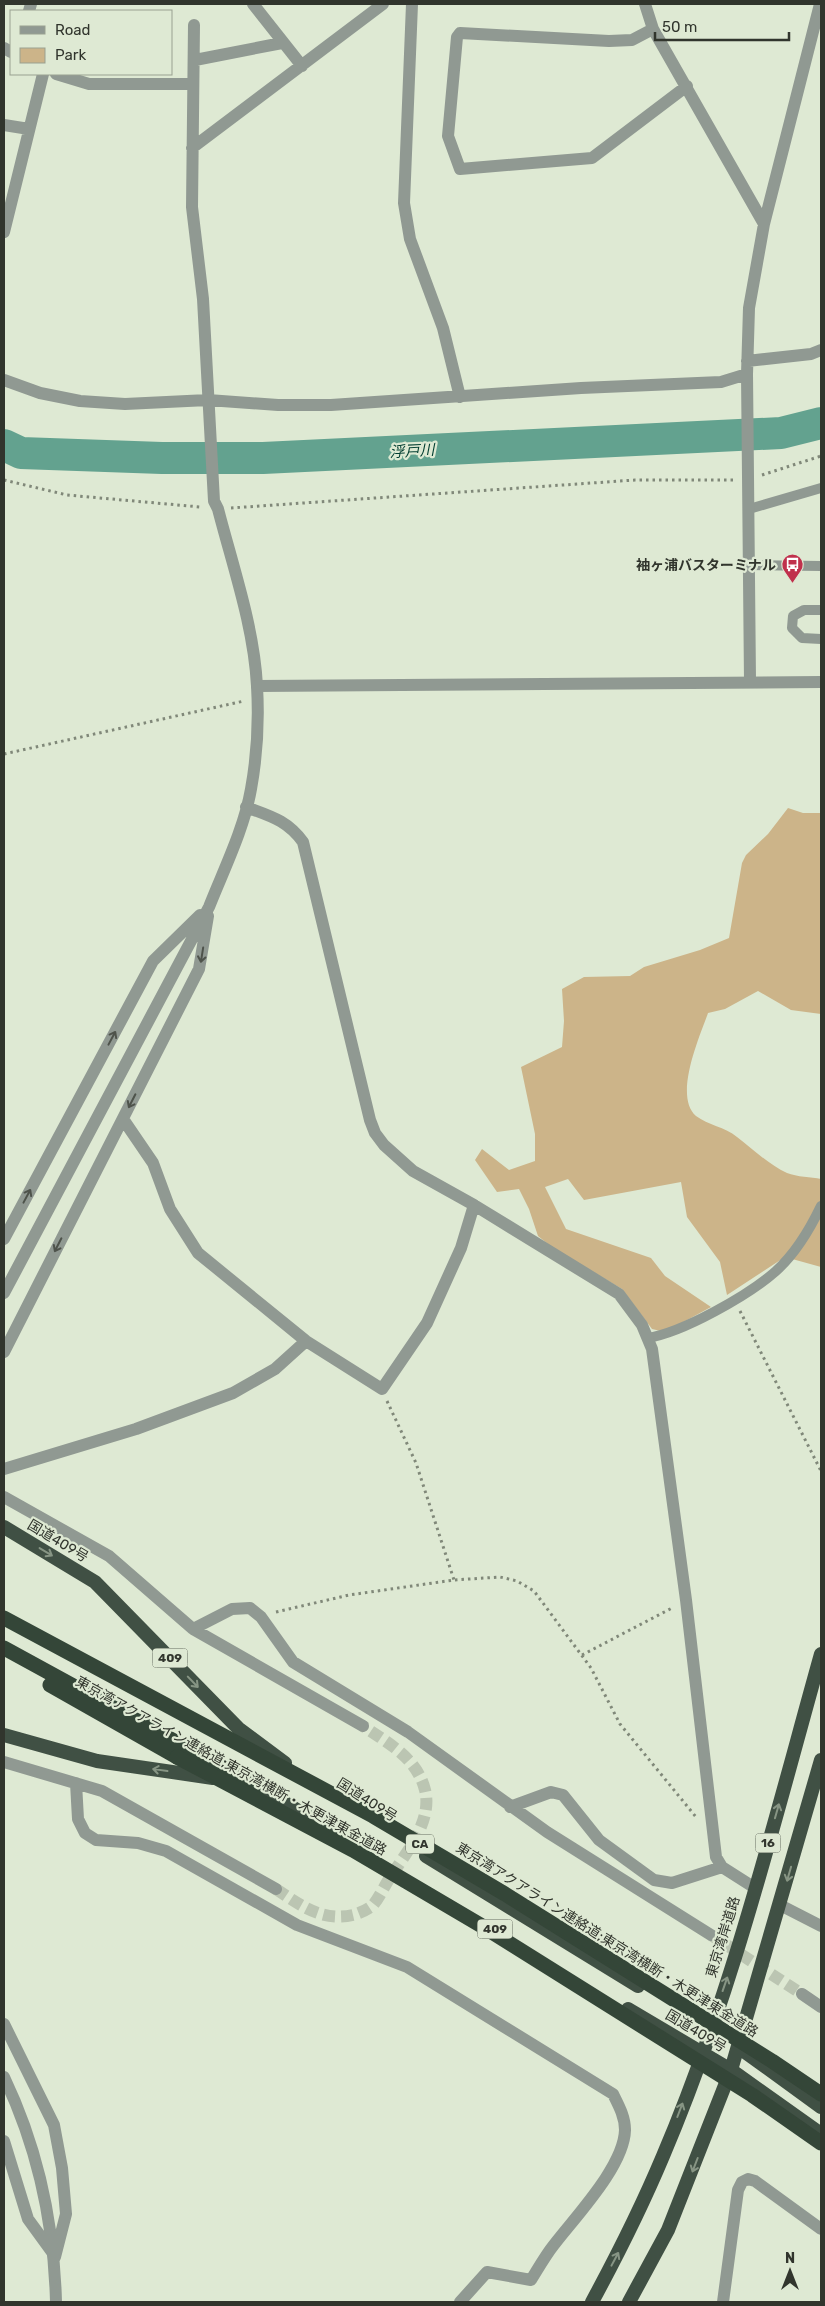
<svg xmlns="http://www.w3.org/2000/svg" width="825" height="2306" font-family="Rubik,'Noto Sans JP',sans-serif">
	<rect width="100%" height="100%" fill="#dee9d3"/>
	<!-- green -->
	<path fill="#ccb489" d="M788,808L803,813H821V1014L791,1010L758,991L725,1009L708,1013C700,1036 673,1096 696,1116C708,1125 725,1127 737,1137C753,1149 769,1165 787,1173C797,1177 811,1177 821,1179V1267L785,1257L727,1295L720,1262L687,1217L681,1182L584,1200L568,1179L545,1187L566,1229L651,1258L665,1276L711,1307L665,1332L652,1329L622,1289L553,1248L538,1236L529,1209L519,1189L497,1192L475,1160L482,1149L509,1170L535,1161V1134L521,1067L562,1047L564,1021L562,989L584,977L630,976L644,967L700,950L729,938L742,863L746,855L768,834Z"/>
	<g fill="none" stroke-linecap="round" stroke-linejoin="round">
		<!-- river -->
		<path stroke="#63a28f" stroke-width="32" d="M4,445L21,453L162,458H263L781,433L821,423"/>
		<!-- minor-tunnel -->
		<path stroke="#bbc5b2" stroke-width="12" stroke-dasharray="12 6" stroke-linecap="butt" d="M276,1889C300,1905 322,1922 353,1915C358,1914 369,1909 373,1905C379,1898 384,1887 389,1879C405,1854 433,1822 425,1790C417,1758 388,1743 363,1726
			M711,1935L802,1994"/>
		<!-- path -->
		<path stroke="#808879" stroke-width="3" stroke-dasharray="2.5 4" stroke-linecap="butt" d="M762,475L821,456
			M4,480L67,495L200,507
			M231,508L635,480H734
			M4,754L244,701
			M740,1311L821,1471
			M387,1401L416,1463L454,1580
			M276,1612L349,1595L454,1580L500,1577L517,1581L534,1591L591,1668L620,1724L696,1817
			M582,1655L672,1608"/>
		<!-- service -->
		<path stroke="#909992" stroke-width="10" d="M749,509L821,488
			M749,565L821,566
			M821,610H804L793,616L792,628L802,638L821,639
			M647,1338C682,1333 749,1295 776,1271C796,1253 810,1229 821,1206"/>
		<!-- minor -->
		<path stroke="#909992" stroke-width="12" d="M253,4L302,66
			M412,4L404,203L410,239L443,328L460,397
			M645,4L653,29L764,224
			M29,11L31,4
			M653,29L632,40L609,41L460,33L457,37L448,136L460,169L592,158L687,86
			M4,48L11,52
			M195,60L282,43
			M56,74L89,84H192
			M4,125L29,129
			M192,148L383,4
			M4,232L43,74
			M747,361L811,354L821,350
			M4,380L40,393L80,401L125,404L208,400L278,405H331L581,388L721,382L747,374
			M750,681L747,374L749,308L764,224L820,4
			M246,807C270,816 287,820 303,842L370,1120L375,1133L384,1145L413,1171L474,1205L619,1294L642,1325L652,1349L686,1600L716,1857L722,1867L755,1888
			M123,1119L153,1163L170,1209L198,1253L306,1341L382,1389L427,1323L461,1248L474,1205
			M4,1239L153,961L200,915
			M4,1293L209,907C224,869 244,829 251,789C257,756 259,720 257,686C254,627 233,567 218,509L214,501L203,299L192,207L194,25
			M4,1352L199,969L208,916
			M4,1469L136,1429L233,1393L275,1369L306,1341
			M4,1497L109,1556L193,1629L363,1726
			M193,1629L232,1609L250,1608L261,1617L293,1662L408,1732L547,1832L711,1935
			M4,1762L102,1791L276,1889
			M76,1783L78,1819L85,1833L96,1840L138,1843L166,1851L297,1925L407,1967L613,2094C619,2106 625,2117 625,2130C624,2168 571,2221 550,2250C543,2260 537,2270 531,2280L487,2272L460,2302
			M510,1807L551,1792L563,1795L599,1840L654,1880L672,1883L722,1867
			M780,1905L821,1926
			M802,1994L821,2007
			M4,2024L54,2125L62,2168L66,2214L55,2257
			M4,2077C38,2148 54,2224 56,2302
			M4,2141L28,2219L52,2252
			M723,2302L738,2190L742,2182L748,2179L755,2181L821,2229"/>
		<!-- tertiary -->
		<path stroke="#909992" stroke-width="12" d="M257,686L821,682"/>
		<!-- trunk -->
		<path stroke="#405044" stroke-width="14" d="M4,1527L95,1582L238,1728L285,1763
			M4,1735L97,1761L213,1778
			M249,1785L260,1788L339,1835
			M426,1856L638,1986
			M628,2009L731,2070L821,2134
			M741,2049L821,2107
			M592,2302C618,2254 642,2206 663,2156C732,1994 774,1822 821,1654
			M629,2302L668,2230L731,2070L821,1760"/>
		<!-- motorway -->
		<path stroke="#344638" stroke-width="15" d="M4,1648L260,1788
			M50,1685L177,1757"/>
		<!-- motorway-bridge -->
		<path stroke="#344638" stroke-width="15" d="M4,1618L373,1816L505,1894L772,2061L821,2094
			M177,1757L353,1850L482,1926L752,2095L821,2143"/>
	</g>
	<!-- one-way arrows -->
	<defs><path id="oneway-shaft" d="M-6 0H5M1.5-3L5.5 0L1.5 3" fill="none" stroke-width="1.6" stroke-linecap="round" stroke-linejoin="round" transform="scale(1.25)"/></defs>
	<g stroke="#4e534b">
		<use href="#oneway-shaft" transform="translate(202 955) rotate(99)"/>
		<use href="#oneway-shaft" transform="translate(112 1038) rotate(-62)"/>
		<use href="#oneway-shaft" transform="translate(132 1101) rotate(117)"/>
		<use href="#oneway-shaft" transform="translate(27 1196) rotate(-62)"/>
		<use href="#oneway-shaft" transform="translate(58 1245) rotate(117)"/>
	</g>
	<g stroke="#879584">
		<use href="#oneway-shaft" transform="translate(46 1552) rotate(31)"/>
		<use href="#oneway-shaft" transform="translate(193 1682) rotate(46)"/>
		<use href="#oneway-shaft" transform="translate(160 1770) rotate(-172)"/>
		<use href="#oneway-shaft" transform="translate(777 1811) rotate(-74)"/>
		<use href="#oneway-shaft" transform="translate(789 1874) rotate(106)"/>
		<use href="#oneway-shaft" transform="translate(725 1984) rotate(-71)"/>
		<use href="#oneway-shaft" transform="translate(680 2110) rotate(-69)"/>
		<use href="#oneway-shaft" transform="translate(695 2165) rotate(111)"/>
		<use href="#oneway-shaft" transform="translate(615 2259) rotate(-62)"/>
	</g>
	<!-- icons -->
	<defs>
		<symbol id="bus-pin" viewBox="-11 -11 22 30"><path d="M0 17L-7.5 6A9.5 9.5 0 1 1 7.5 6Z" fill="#c0304c" stroke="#dee9d3"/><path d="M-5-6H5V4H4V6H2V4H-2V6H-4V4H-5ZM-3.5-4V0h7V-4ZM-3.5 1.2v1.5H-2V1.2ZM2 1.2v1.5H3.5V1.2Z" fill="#fff"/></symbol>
	</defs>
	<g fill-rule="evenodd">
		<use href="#bus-pin" x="780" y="552" width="25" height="34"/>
	</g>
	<g text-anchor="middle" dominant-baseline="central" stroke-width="4.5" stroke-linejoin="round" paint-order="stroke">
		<!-- shield labels -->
		<g fill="#dee9d3" stroke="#656b5f" stroke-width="1">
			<rect x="152.5" y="1648.5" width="35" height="19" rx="4"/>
			<rect x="755.5" y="1833.5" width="25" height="19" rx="4"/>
			<rect x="406" y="1834.5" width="28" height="19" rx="4"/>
			<rect x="477.5" y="1919.5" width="35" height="19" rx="4"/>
		</g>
		<g font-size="12" font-weight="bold" fill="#31352d">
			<text x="170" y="1658">409</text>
			<text x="768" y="1843">16</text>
			<text x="420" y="1844">CA</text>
			<text x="495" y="1929">409</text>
		</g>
		<!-- poi labels -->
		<g font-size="14" font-weight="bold" fill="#31352d" stroke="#dee9d3" text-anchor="end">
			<text x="776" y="565">袖ヶ浦バスターミナル</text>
		</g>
		<!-- street labels -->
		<g font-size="14" fill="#31352d" stroke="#dee9d3">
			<text transform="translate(58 1541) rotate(31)">国道409号</text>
			<text transform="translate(231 1766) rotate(29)">東京湾アクアライン連絡道;東京湾横断・木更津東金道路</text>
			<text transform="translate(367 1800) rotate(32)">国道409号</text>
			<text transform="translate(723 1937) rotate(-73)">東京湾岸道路</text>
			<text transform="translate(607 1940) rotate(32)">東京湾アクアライン連絡道;東京湾横断・木更津東金道路</text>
			<text transform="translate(696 2031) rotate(31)">国道409号</text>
		</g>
		<!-- water labels -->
		<g font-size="15" font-style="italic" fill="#013d30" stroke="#dee9d3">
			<text transform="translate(412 451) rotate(-3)">浮戸川</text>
		</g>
	</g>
	<!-- border -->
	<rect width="825" height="2306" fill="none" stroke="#31352d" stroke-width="10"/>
	<!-- legend -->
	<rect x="10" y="10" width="162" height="65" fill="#dee9d3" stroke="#99a191"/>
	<rect x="20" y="26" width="25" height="8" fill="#909992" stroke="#99a191"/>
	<text x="55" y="35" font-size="15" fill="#31352d">Road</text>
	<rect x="20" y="48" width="25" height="15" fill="#ccb489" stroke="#99a191"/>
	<text x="55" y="60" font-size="15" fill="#31352d">Park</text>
	<!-- north arrow -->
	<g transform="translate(790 2271)" stroke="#dee9d3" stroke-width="4" paint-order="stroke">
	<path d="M0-4L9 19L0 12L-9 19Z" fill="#31352d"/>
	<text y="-8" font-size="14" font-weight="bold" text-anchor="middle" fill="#31352d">N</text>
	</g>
	<!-- scale -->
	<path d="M655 32v8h134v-8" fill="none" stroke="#31352d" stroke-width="2.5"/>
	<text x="662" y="32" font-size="15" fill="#31352d" stroke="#dee9d3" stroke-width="4" paint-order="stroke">50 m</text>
</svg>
